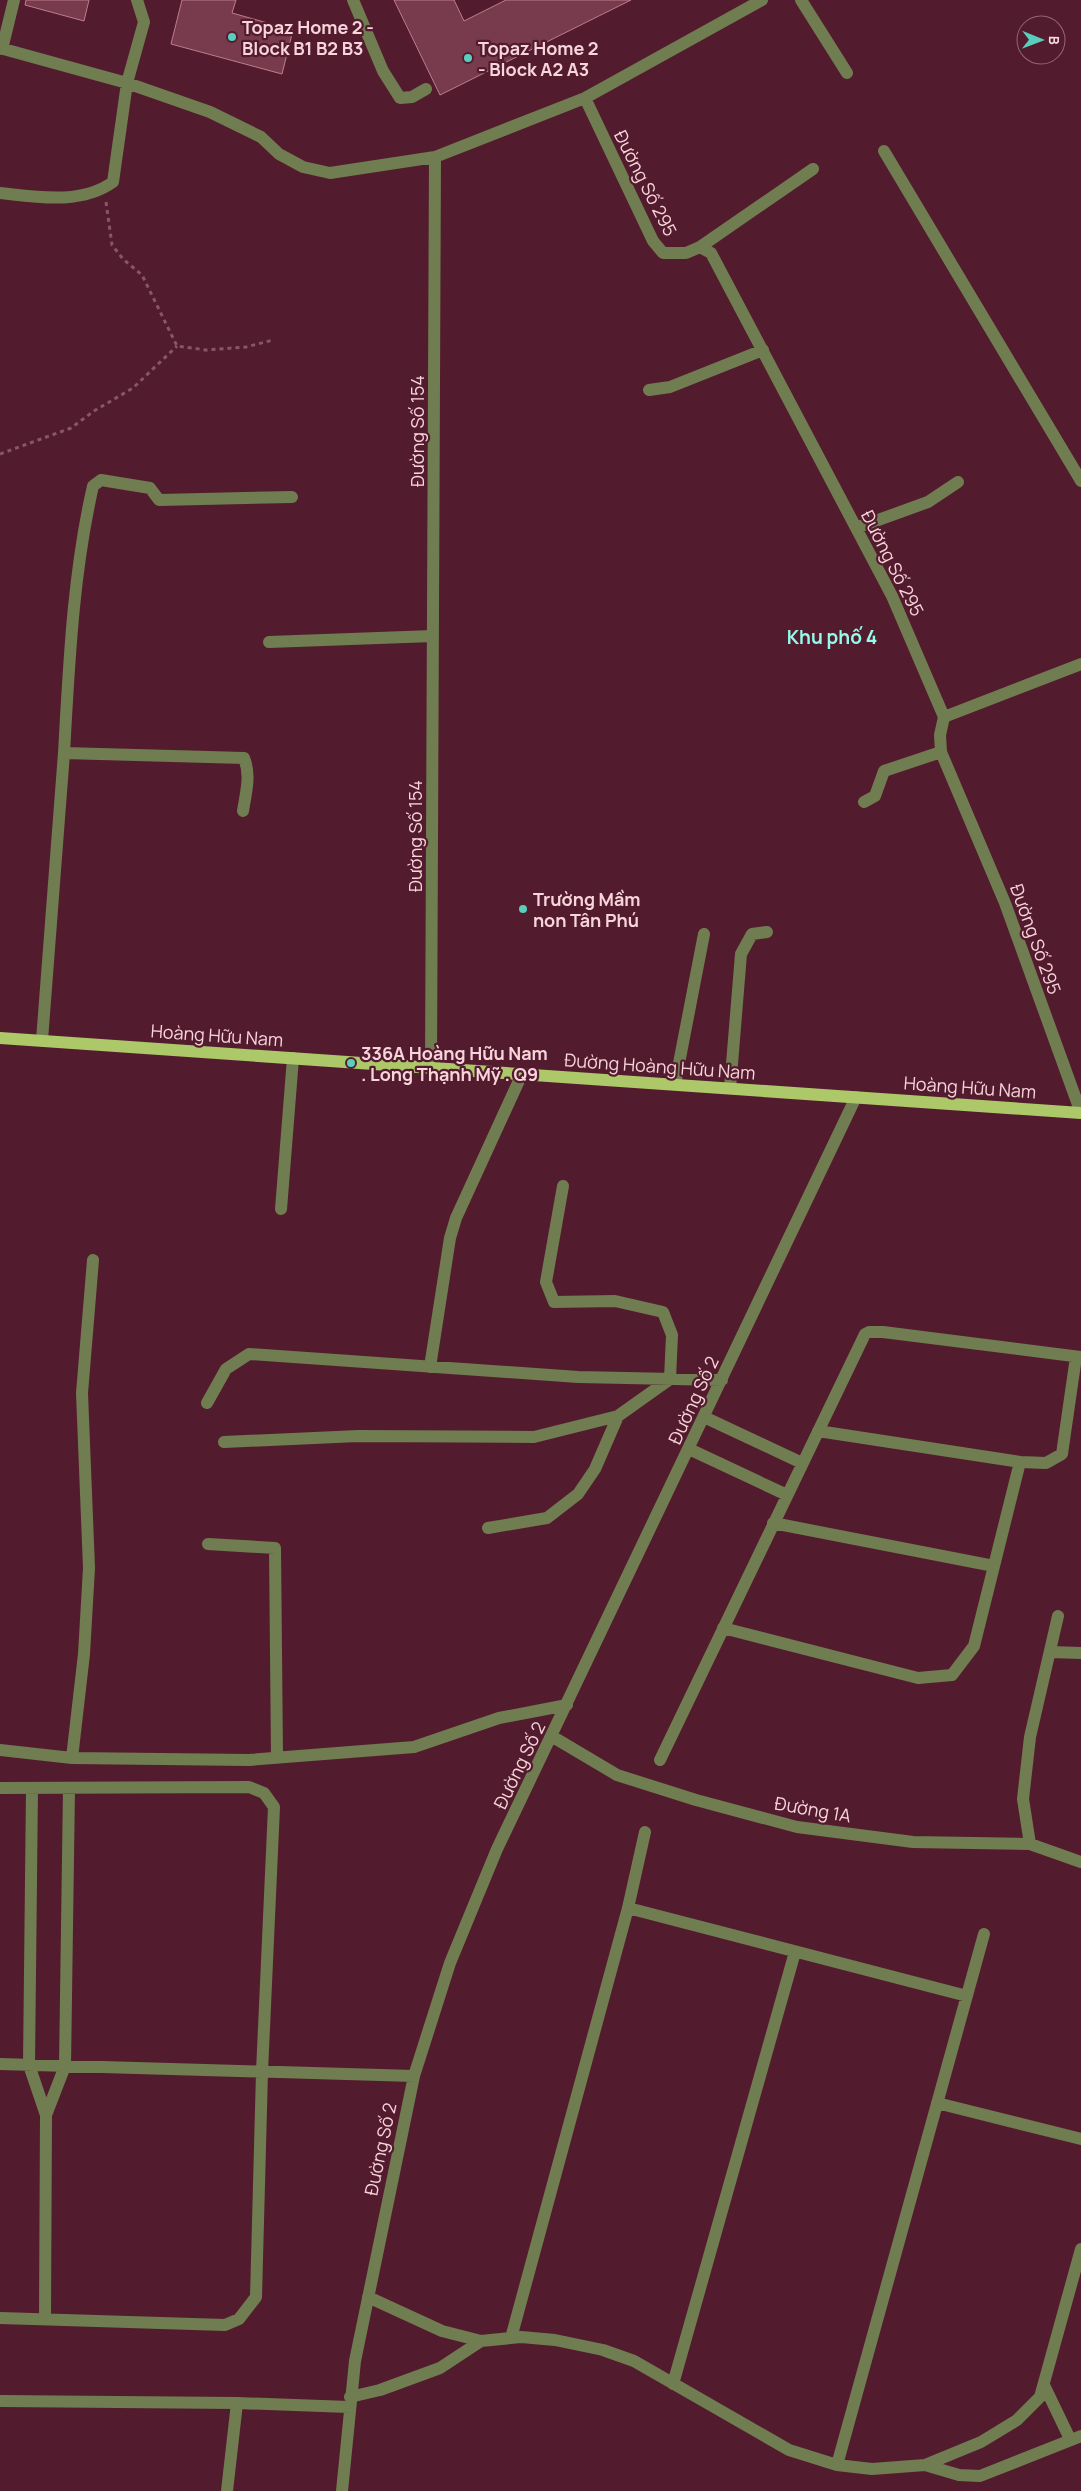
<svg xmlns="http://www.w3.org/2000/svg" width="1081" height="2491" font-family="Manrope,sans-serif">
	<rect width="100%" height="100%" fill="#531c2e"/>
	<!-- building -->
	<path fill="#783b4d" stroke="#be7d8e" d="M26,0H89L84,21L25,5Z
		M182,0H236L232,13L293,30L282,74L171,44Z
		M394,0H454L464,21L506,0H631L440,95Z"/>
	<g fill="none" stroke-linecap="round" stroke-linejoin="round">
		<!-- path -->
		<path stroke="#885765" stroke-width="3" stroke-dasharray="4 4" stroke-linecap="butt" d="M106,202L112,245L123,259L142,275L177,346L206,350L246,347L273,340
			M0,454L71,428L94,411L133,388L177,346"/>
		<!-- minor -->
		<path stroke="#707d51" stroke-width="12" d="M353,0L383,71L400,98L412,97L426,89
			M801,0L847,73
			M0,48L127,83L210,112L261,137L279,154L303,167L330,173L435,157L585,98L762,0
			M2,49L14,0
			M585,98L653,241L663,253H686L700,247L711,253L892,596L944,717L940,735L941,752L1005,903L1081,1113
			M884,151L1081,481
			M0,193C37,197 81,205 113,182L127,83L144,22L137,0
			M700,247L813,169
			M649,390L670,387L763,350
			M856,528L928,502L958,482
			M269,642L433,636
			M944,717L1081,664
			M64,753C69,664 73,573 93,486L101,480L150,488L159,500L292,497
			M864,802L875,796L884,771L941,752
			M42,1040L64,753L244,758C251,775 246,792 243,811
			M431,1067L435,157
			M675,1084L704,934
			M730,1088L741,954L752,934L767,932
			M281,1209L293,1058
			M430,1367L450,1238L456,1218L522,1074
			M207,1403L226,1369L249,1354L578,1377L722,1380
			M704,1417L802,1463
			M818,1431L1020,1462L1046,1463L1062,1454L1076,1357
			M224,1442L358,1436L534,1437L618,1416L670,1379L672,1335L663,1312L615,1301L554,1302L546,1282L563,1186
			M689,1449L787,1495
			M773,1523L994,1566
			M488,1528L547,1518L578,1494L595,1469L618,1416
			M208,1544L275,1548L277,1757
			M723,1628L918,1678L952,1675L974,1646L1020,1462
			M1050,1652L1081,1653
			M553,1737L617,1775L696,1800L797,1827L913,1842L1030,1844L1081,1862
			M0,1750L72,1758L249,1760L414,1747L499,1718L567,1705
			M72,1758L84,1654L89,1568L82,1393L93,1260
			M660,1760L865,1334L869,1332H883L1081,1357
			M0,1788L249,1787L264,1793L274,1807L262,2072L256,2297L239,2319L225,2325L0,2318
			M32,1788L29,2065L46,2115L45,2319
			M1030,1844L1023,1799L1030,1737L1058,1616
			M628,1908L967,1996
			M0,2064L414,2076
			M937,2103L1081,2139
			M46,2115L65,2066L69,1788
			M368,2297L442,2331L481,2341L521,2337L555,2340L603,2350L634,2361L789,2450L837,2465L872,2469L925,2465L959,2475L980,2476L1081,2436
			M511,2338L628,1908L645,1832
			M673,2384L795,1952
			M1044,2385L1070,2439
			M350,2397L380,2390L440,2368L481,2341
			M0,2401L237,2403L227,2491
			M237,2403L349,2407
			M837,2465L984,1934
			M925,2465L981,2442L1017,2420L1040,2397L1081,2249
			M342,2491L355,2361L414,2076L450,1963L497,1849L856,1097"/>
		<!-- major -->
		<path stroke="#adc869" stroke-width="12" d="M0,1038L1081,1113"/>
	</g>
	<!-- markers -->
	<g fill="#5acebd" stroke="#531c2e" stroke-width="2">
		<circle cx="232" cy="37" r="5"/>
		<circle cx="468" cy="58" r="5"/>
		<circle cx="523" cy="909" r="5"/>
		<circle cx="351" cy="1063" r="5"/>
	</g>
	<g text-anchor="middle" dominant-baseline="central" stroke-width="4.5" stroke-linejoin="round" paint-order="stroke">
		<!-- poi labels -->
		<g font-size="18" font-weight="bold" fill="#f8d4dc" stroke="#531c2e" text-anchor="start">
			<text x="242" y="27">Topaz Home 2 -<tspan x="242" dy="21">Block B1 B2 B3</tspan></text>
			<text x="478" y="48">Topaz Home 2<tspan x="478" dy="21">- Block A2 A3</tspan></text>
			<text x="533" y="899">Trường Mầm<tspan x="533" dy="21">non Tân Phú</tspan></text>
			<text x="361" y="1053">336A Hoàng Hữu Nam<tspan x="361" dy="21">. Long Thạnh Mỹ . Q9</tspan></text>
		</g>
		<!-- street labels -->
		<g font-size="18" fill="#f8d4dc" stroke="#531c2e">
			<text transform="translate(646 183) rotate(63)">Đường Số 295</text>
			<text transform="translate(417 431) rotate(-90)">Đường Số 154</text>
			<text transform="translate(893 563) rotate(63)">Đường Số 295</text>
			<text transform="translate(415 836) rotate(-90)">Đường Số 154</text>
			<text transform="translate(1036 939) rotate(70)">Đường Số 295</text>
			<text transform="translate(217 1035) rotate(4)">Hoàng Hữu Nam</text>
			<text transform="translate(660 1066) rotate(4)">Đường Hoàng Hữu Nam</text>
			<text transform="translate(970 1087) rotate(4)">Hoàng Hữu Nam</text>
			<text transform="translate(693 1400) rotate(-65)">Đường Số 2</text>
			<text transform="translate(519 1765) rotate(-64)">Đường Số 2</text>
			<text transform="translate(813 1809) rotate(10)">Đường 1A</text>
			<text transform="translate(380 2149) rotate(-78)">Đường Số 2</text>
		</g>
		<!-- neighbourhood labels -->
		<g font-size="19" font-weight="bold" fill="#94fbea" stroke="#531c2e">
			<text x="832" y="637">Khu phố 4</text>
		</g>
	</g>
	<!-- north arrow -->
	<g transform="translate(1041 40) rotate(91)"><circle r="24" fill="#531c2e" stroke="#956674"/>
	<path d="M0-4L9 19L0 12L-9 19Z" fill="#5acebd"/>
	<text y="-8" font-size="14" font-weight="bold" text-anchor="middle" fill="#f8d4dc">B</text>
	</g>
</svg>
